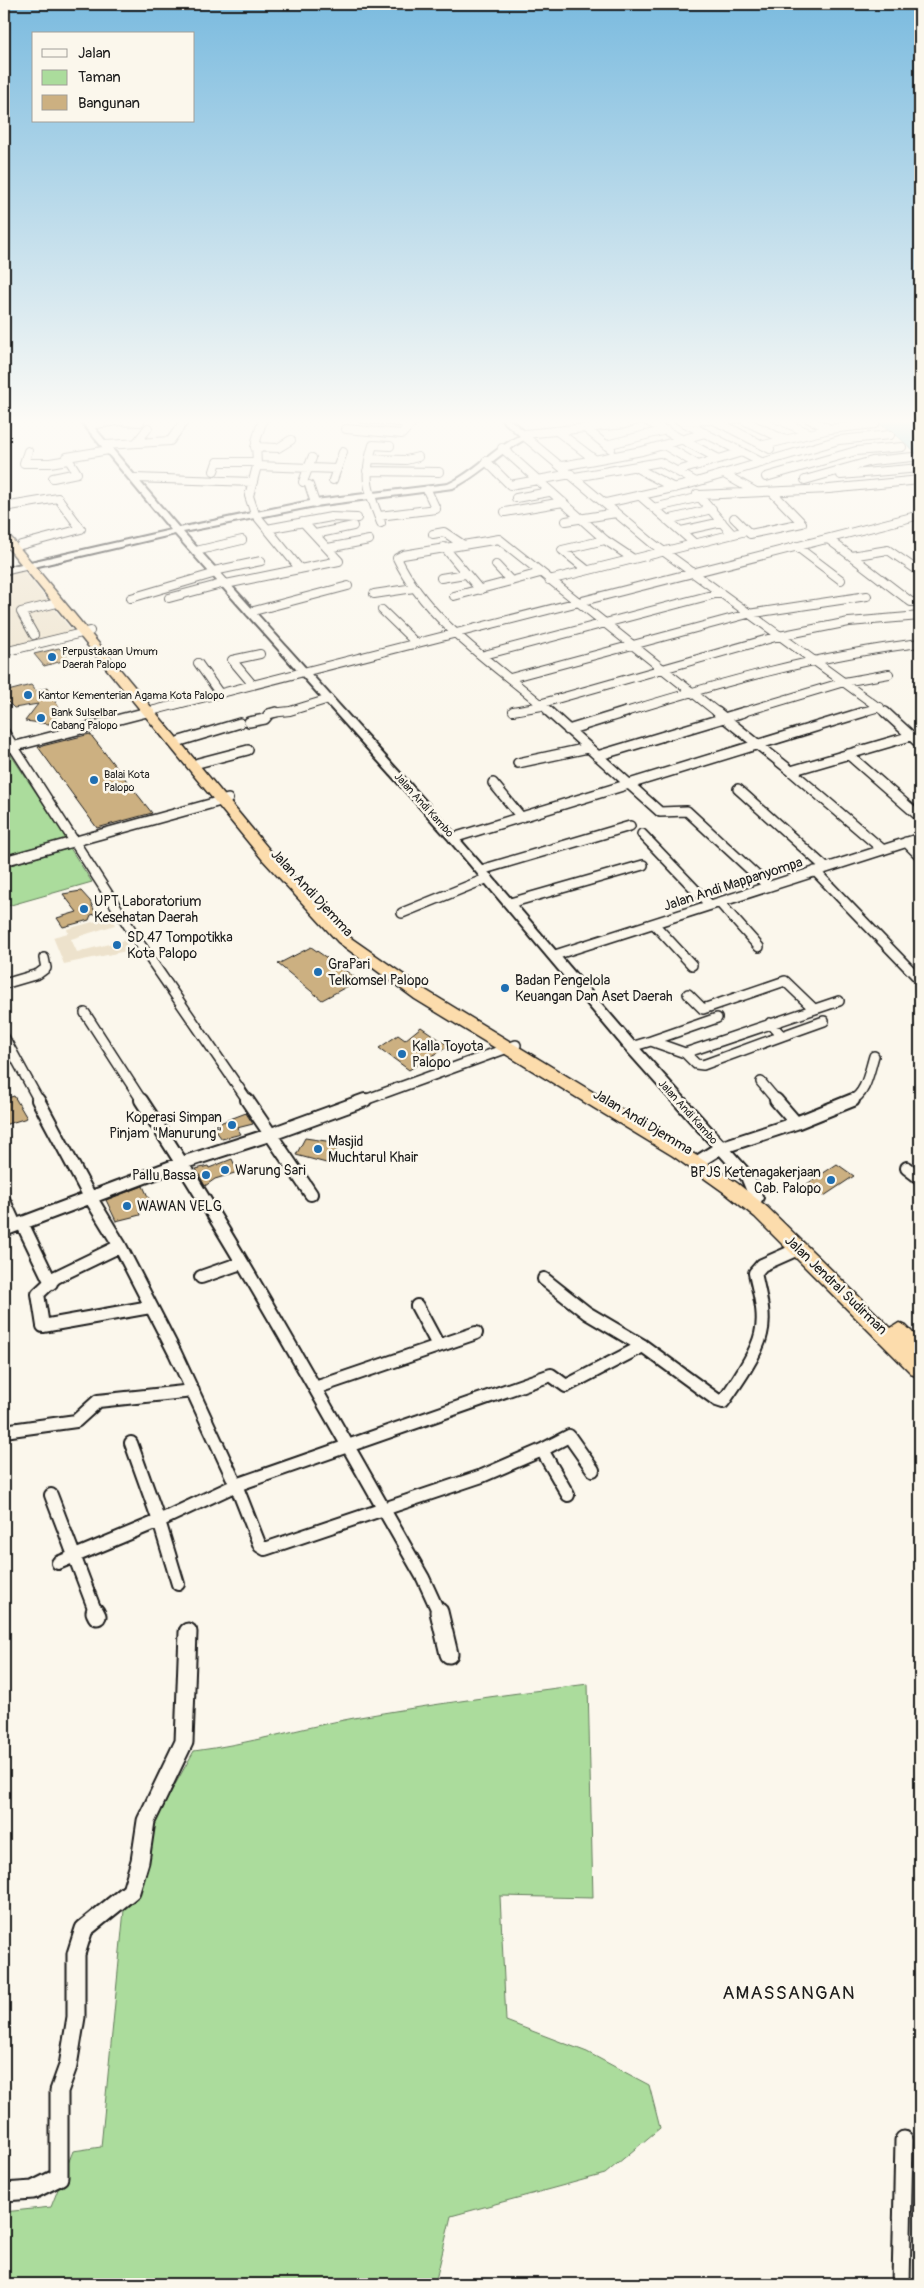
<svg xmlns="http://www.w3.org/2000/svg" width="924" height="2288" font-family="Pangolin,sans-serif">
	<rect width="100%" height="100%" fill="#fbf7ec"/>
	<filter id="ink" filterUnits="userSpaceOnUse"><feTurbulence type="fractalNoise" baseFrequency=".02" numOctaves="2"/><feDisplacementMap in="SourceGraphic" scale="10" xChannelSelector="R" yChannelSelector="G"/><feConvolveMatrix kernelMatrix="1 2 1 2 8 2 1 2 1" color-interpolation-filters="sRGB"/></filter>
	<g filter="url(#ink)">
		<!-- built -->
		<path fill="#ede2cc" d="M22,569L74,633L4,650V573Z
			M111,917L115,925L71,939L77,952L125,940L131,950L64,964L53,937L68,933L67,929Z"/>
		<!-- green -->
		<path fill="#abdc9c" stroke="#647c5c" d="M9,752L68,841L4,859V753Z
			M70,848L92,882L4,907V867Z
			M588,1684L593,1898L500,1896L506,2021L587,2052L649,2085L660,2128L605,2174L451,2216L435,2284H4V2212L51,2207L73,2151L101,2147L124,1910L133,1859L194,1751C249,1744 300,1728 354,1718C432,1704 510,1694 588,1684Z"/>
		<!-- water -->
		<path fill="#77c6d2" stroke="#538289" d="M877,419H920V456L894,433L873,420Z"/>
		<!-- building -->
		<path fill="#ccb081" stroke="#1c1c1c" d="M59,648L70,659L44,666L34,654Z
			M31,685L36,691L47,688L61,711L49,724L25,721L38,704L14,708L4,698V692Z
			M90,734L152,813L97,828L38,747Z
			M81,891L90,901L96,914L91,915L89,920L63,927L57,918L77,912L63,894Z
			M311,947L359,980L322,1000L278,964Z
			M421,1027L449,1046L409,1070L379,1048L398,1035L405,1040Z
			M14,1096L27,1118L4,1125V1099Z
			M246,1113L253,1124L237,1128L241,1134L222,1139L212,1126Z
			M305,1138L340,1143L330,1164L296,1155Z
			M232,1159L238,1172L215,1179L205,1186L196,1169L208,1166L209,1168Z
			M837,1164L854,1176L824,1196L807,1184Z
			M143,1186L151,1203L139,1210L140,1215L116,1221L106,1200Z"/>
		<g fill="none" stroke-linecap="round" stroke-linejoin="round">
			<defs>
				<path id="minor-far3" d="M263,419L256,441L257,466L249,496L255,514L300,569
					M363,419L412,423L414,419
					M643,419L719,459L742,452
					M677,419L761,462
					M735,419L714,420L770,449
					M741,419L785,440
					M777,419L809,433
					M809,419L830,429
					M683,421L714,420
					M89,425L118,421L140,422
					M585,428L611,449
					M346,429L402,434L412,423
					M557,431L594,459
					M525,434L625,424L641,419
					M524,436L652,543L886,713
					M137,442L148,428
					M106,445L170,441L186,419
					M606,445L666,430
					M664,445L698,465
					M764,445L830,429L875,424
					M255,447L278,448L291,440
					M502,448L605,540L632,558
					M28,451L24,463H50L68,460
					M370,459L406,460L418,457
					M486,461L510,485L571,474
					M257,466L337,469
					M562,466L642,451L705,433
					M635,467L674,488
					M214,471L217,462H256
					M367,471L439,472
					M677,471L719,459
					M724,474L756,492
					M841,475L920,468
					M575,477L660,462L696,482
					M766,477L856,451L902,447
					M53,478L77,473L67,457L109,450
					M135,478L253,482
					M333,480L343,452
					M805,480L872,461L913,457
					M303,482L312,458
					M309,485L315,503
					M697,494L732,534
					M639,495L694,543
					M699,495L829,489L920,480
					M516,498L549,492
					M606,503L686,485L839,440L890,435
					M4,507L58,498L81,529L21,545
					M653,508L701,497
					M505,512L563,502
					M379,516L436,509L427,490
					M734,518L750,534L802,523L772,492
					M667,520L712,509
					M566,521L616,513
					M381,523C369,492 362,479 373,445L390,446
					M267,529L331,517L357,518
					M681,531L722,522
					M315,534L353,526
					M433,534L444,532L462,544
					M828,539L851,556
					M796,546L841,580
					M444,547L480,590
					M328,548L369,540
					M196,551L242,540
					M587,570L562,550L605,540
					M214,571L261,561
					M920,572L888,550L851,556L911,602H920
					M441,578L465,574
					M549,580L746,531
					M511,581L540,573
					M226,584L339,561L303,522
					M374,594L414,588
					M454,596L511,581L496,565
					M131,598L216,573
					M169,598L225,583
					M382,610L416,643
					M250,612L348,586
					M34,635L21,612L57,603
					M4,652L90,631
					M484,655L719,593
					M198,663L220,694
					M510,678L748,614L867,596
					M253,685L232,660L260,654
					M539,704L779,636L849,622L920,616
					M513,711L542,706
					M143,713L920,515
					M271,713L290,711L329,699
					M551,713C497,665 429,625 397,558L403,555L499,539L718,713
					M622,713C720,683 818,655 920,643
					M740,713L844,682L889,674
					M859,713L880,707"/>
				<path id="minor-far2" d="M549,712L660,812L687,811L768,886
					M717,712L791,771L883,850
					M885,712L920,744
					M249,722L265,719L269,714L276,712
					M568,730L626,712
					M4,732L142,947L248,1101
					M180,741L240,723
					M4,749L147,712
					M848,754L920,817
					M597,756L744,712
					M198,763L248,750
					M518,763L588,748
					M791,771L911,736
					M493,783L521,817
					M738,789L826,868
					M642,834L710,905
					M453,838L864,712
					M906,842L920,856
					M4,861L228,799
					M481,870L630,826
					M815,871L920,980
					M719,902L759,947
					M510,903L643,865
					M402,913L488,878
					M654,924L692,965
					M555,955L920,838
					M4,984L38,974L46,968L44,958
					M688,994L703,1009L785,981L813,1008
					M85,1013L142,1101
					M782,1036L824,1021
					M4,1037L39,1101
					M651,1041L717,1018
					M631,1047L651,1041L685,1053L839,1001
					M685,1053L696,1064L703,1065L782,1036L770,1023
					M761,1082L777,1101
					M362,1101L516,1045
					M850,1101C866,1095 869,1072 874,1056"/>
				<path id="minor-far1" d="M38,1100L90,1197L120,1246L175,1353L236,1485L551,1375L566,1386L643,1346L717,1400L723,1402C735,1385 757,1354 761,1334C766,1314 759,1293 755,1273L762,1265L798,1249
					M141,1100C243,1255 331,1418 423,1578L439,1613
					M247,1100L311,1194
					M776,1100L796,1123
					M696,1163L720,1148L796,1123L853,1100
					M907,1168L920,1178
					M4,1201L15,1225
					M22,1223L51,1283
					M4,1230L182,1163L269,1135L365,1100
					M120,1246L56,1277L38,1294L43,1326L150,1307
					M201,1277L241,1263
					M544,1279L587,1313L643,1346
					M417,1306L438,1345
					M315,1388L476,1333
					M4,1431L76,1421L98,1401L193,1391
					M131,1443L159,1521L178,1584
					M542,1450L569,1436L593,1470
					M51,1495L96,1613
					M58,1563L159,1521L236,1485L260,1546L265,1549L482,1476L542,1450L568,1495"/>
				<path id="minor" d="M95,1612L97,1616
					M439,1612L449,1654
					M4,2192L33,2190L59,2177V2091L68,2066L76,2017V1954L84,1929L131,1891L140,1861L146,1821L184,1742L188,1632
					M901,2284L904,2140"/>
				<path id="tertiary" d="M79,419H87L179,528L315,500L448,484C475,472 493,448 520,436L501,419H509L528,434V438C500,451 481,475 453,488L315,506L183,532L457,836L636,1044L753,1174L763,1198L761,1202H751L742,1180L626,1050L449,840L175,534L4,574V568L171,530Z"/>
				<path id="trunk" d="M4,533L8,534L272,853L348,936L427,991L685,1148L737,1183L767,1207L891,1328L899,1323L906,1326L920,1340V1377L913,1375L755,1217L725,1193L673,1156L415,999L338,942L262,859L4,543Z"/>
			</defs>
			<!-- minor-far3 casing -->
			<use href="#minor-far3" stroke="#1c1c1c" stroke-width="10"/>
			<!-- minor-far2 casing -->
			<use href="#minor-far2" stroke="#1c1c1c" stroke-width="12"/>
			<!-- minor-far1 casing -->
			<use href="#minor-far1" stroke="#1c1c1c" stroke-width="16"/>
			<!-- minor casing -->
			<use href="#minor" stroke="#1c1c1c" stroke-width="21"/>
			<!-- tertiary casing -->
			<use href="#tertiary" stroke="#1c1c1c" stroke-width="4"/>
			<!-- trunk casing -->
			<use href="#trunk" stroke="#1c1c1c" stroke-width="3"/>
			<!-- minor-far3 -->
			<use href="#minor-far3" stroke="#fbf7ec" stroke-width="8"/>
			<!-- minor-far2 -->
			<use href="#minor-far2" stroke="#fbf7ec" stroke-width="9"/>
			<!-- minor-far1 -->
			<use href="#minor-far1" stroke="#fbf7ec" stroke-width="12"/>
			<!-- minor -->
			<use href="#minor" stroke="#fbf7ec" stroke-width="17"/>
			<!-- tertiary -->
			<use href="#tertiary" fill="#fbf7ec" fill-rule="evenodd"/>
			<!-- trunk -->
			<use href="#trunk" fill="#fcdcac" fill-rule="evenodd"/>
		</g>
	</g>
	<!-- sky -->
	<linearGradient id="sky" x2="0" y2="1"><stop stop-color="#7bbbdf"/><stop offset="0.57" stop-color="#fdfbf6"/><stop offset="1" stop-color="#fdfbf6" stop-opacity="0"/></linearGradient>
	<rect width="924" height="739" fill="url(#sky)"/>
	<!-- markers -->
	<g fill="#1f6fb2" stroke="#fbf7ec" stroke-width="2">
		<circle cx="52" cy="657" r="5"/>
		<circle cx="28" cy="695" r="5"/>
		<circle cx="41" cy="718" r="5"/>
		<circle cx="94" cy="780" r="5"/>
		<circle cx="84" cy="909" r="5"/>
		<circle cx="117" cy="945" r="5"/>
		<circle cx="318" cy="972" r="5"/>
		<circle cx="505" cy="988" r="5"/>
		<circle cx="402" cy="1054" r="5"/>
		<circle cx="232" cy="1125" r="5"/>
		<circle cx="318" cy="1149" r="5"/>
		<circle cx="225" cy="1170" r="5"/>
		<circle cx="206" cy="1175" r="5"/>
		<circle cx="831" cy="1180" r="5"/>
		<circle cx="127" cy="1206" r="5"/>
	</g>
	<g text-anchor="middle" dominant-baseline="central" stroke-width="5" stroke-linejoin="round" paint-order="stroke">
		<!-- far-poi labels -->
		<g font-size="11" fill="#1c1c1c" stroke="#fbf7ec" text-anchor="start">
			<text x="62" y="651">Perpustakaan Umum<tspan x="62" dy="13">Daerah Palopo</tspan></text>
			<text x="38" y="695">Kantor Kementerian Agama Kota Palopo</text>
			<text x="51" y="712">Bank Sulselbar<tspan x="51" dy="13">Cabang Palopo</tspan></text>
			<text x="104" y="774">Balai Kota<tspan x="104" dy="13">Palopo</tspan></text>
		</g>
		<!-- far-street labels -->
		<g font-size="11" fill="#1c1c1c" stroke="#fbf7ec">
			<text transform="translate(424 805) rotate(48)">Jalan Andi Kambo</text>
			<text transform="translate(688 1112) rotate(48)">Jalan Andi Kambo</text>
		</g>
		<!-- street labels -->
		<g font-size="14" fill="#1c1c1c" stroke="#fbf7ec">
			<text transform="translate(733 884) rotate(-18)">Jalan Andi Mappanyompa</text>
			<text transform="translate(312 893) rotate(47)">Jalan Andi Djemma</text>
			<text transform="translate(643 1122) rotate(31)">Jalan Andi Djemma</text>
			<text transform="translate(836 1285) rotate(44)">Jalan Jendral Sudirman</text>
		</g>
		<!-- poi labels -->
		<g font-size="14" fill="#1c1c1c" stroke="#fbf7ec" text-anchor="start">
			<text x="94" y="901">UPT Laboratorium<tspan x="94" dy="16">Kesehatan Daerah</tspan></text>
			<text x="127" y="937">SD 47 Tompotikka<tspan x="127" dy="16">Kota Palopo</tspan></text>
			<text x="328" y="964">GraPari<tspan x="328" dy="16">Telkomsel Palopo</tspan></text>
			<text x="515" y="980">Badan Pengelola<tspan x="515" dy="16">Keuangan Dan Aset Daerah</tspan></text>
			<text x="412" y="1046">Kalla Toyota<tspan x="412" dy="16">Palopo</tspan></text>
			<text x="222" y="1117" text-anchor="end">Koperasi Simpan<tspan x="222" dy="16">Pinjam "Manurung"</tspan></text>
			<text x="328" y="1141">Masjid<tspan x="328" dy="16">Muchtarul Khair</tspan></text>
			<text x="235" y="1170">Warung Sari</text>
			<text x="821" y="1172" text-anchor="end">BPJS Ketenagakerjaan<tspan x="821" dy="16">Cab. Palopo</tspan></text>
			<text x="196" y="1175" text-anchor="end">Pallu Bassa</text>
			<text x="137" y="1206">WAWAN VELG</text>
		</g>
		<!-- near-quarter labels -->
		<g font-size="19" letter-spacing="1" fill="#1c1c1c" stroke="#fbf7ec">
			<text x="789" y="1993">AMASSANGAN</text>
		</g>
	</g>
	<!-- margin -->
	<rect width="924" height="2288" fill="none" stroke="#fbf7ec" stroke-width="20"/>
	<rect x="10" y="10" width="904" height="2268" fill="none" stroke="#1c1c1c" stroke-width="2" filter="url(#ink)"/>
	<!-- legend -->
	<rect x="32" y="32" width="162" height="90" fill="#fbf7ec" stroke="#a29f99"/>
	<rect x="42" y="49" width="25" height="8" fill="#fbf7ec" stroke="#a29f99"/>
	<text x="78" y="58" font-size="15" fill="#1c1c1c">Jalan</text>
	<rect x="42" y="70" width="25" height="15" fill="#abdc9c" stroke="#a29f99"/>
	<text x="78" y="82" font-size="15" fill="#1c1c1c">Taman</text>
	<rect x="42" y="95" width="25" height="15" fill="#ccb081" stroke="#a29f99"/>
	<text x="78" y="108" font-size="15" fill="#1c1c1c">Bangunan</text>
</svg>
